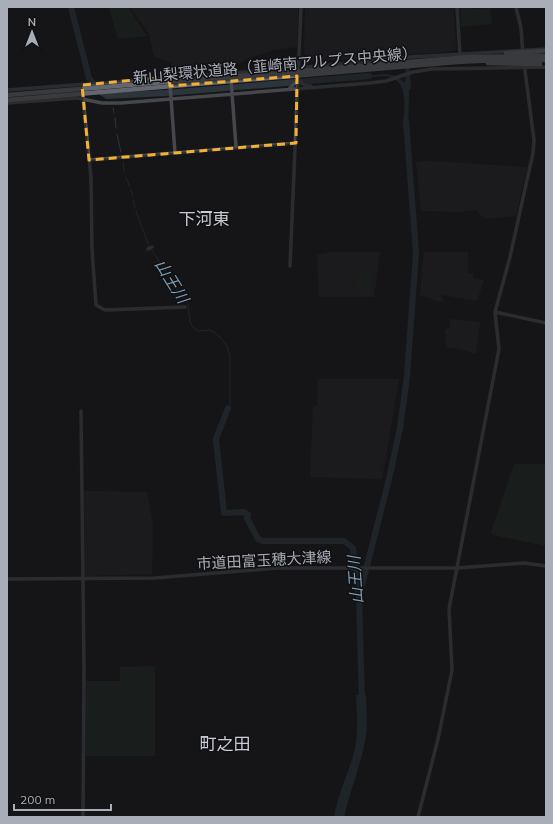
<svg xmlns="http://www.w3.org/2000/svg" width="553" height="824" font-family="Mulish,'Noto Sans JP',sans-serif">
	<rect width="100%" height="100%" fill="#161618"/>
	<!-- built -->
	<path fill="#222225" d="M130,7H298L297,47L274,50L247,59L229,68L172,70L171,62L154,57L149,34Z
		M305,7H454L456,49L454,51L311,62L304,53Z
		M431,161L527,167L516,216L485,219L476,210L462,212L421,211L416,162Z
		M331,252H380L374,297H319L317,255Z
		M424,252H468V273H473V278L484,280L477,301L442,295L443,303L420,295Z
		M450,319L480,322L476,354L461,349L446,347L445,329H450Z
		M318,379H399L382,479L310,477L313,406H317Z
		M84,491L147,492L153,526L152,574L85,576Z"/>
	<!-- green -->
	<path fill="#1e261f" d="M109,7H128L147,36L118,39Z
		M460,7H472L473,9L490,8L492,24L461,27Z
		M371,270L372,295H360V289H357L356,277H360V271Z
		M514,464H546V546L493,535L491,532Z
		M155,666V756H83L84,681H120V667Z"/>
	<!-- water -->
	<path fill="#2c353c" d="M406,66H409L411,89L409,90L408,128H403C404,109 411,76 382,76C376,77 365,78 361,76L387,74L396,76L405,83Z
		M356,695H366C366,708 368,722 366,735C362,763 350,790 344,817H334C338,795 347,776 353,756C359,736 357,715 356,695Z"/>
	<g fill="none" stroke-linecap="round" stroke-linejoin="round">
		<!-- stream -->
		<path stroke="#2c353c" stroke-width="1" d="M113,108L114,113
			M115,118L116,128
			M117,134L121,152
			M123,162L124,171
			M126,177L130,187
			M131,190L133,197
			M133,200L135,208
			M136,211L149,246
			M151,249L188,305L190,322L193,327L198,331L210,330L219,336L227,346L230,357V404"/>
		<!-- river -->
		<path stroke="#2c353c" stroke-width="6" d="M71,7L89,78L98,90L107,96L166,93L369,76
			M228,408L216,439L224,513L244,512L248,515L247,518L258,539L263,541H344L353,548L359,597L362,702
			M359,597L389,479L400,428L407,376L416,253L406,121"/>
		<!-- secondary -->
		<path stroke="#45474d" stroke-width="3.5" d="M457,7L460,55
			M516,7L521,28L523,55
			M231,79L236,147
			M170,84L175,153
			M289,89L298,80L306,86H311
			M7,90L298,68L411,57L546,49
			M83,97L91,178L92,249L96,305L105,310L185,307
			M7,103L77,98L102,103H121L370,83L386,81L413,72L432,69L546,67
			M89,160L296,143
			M148,249L152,247
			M290,266L301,7
			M495,312L546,323
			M81,411L84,667L83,817
			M7,579L155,578L277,568H457L524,563L546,566
			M418,817L438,739L452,670L449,609L499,349L495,312L510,257L533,153L534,140L524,63"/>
		<!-- highway-bridge -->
		<path stroke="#63666e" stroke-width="4.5" d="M506,53L543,51
			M488,63L540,64
			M7,95L469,57L546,56
			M7,100L457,62L514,59L546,60"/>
	</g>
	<!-- marked area -->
	<path d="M0 0H553V824H0ZM297,76L296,143L89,160L82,85L169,77L170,86Z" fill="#161618" fill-opacity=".55" fill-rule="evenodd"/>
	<path fill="none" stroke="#f2b134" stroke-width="3" stroke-dasharray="8 5" stroke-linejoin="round" d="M297,76L296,143L89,160L82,85L169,77L170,86Z"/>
	<g text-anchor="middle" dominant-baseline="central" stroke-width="3" stroke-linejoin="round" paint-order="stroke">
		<!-- street labels -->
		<g font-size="15" fill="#a8adb8" stroke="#111113">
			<text transform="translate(275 65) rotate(-5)">新山梨環状道路（韮崎南アルプス中央線）</text>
			<text transform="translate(264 560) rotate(-3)">市道田富玉穂大津線</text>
		</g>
		<!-- water labels -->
		<g font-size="16" font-style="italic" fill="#7f9bb3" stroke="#111113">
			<text transform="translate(172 281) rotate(58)">山王川</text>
			<text transform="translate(355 580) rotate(-94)">山王川</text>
		</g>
		<!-- quarter labels -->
		<g font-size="17" fill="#c9ccd4" stroke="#111113">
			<text x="204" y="218">下河東</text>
			<text x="225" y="743">町之田</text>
		</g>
	</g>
	<!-- border -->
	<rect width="553" height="824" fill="none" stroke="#a8adb8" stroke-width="16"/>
	<!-- north arrow -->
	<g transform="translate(32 32)" stroke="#111113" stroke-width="3" paint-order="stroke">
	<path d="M0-3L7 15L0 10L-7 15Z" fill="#a8adb8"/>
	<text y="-6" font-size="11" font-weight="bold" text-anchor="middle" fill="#a8adb8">N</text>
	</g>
	<!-- scale -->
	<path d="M14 804v6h97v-6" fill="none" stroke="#a8adb8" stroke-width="2"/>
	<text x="20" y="804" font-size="12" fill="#a8adb8" stroke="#111113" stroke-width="3" paint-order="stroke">200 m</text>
</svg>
